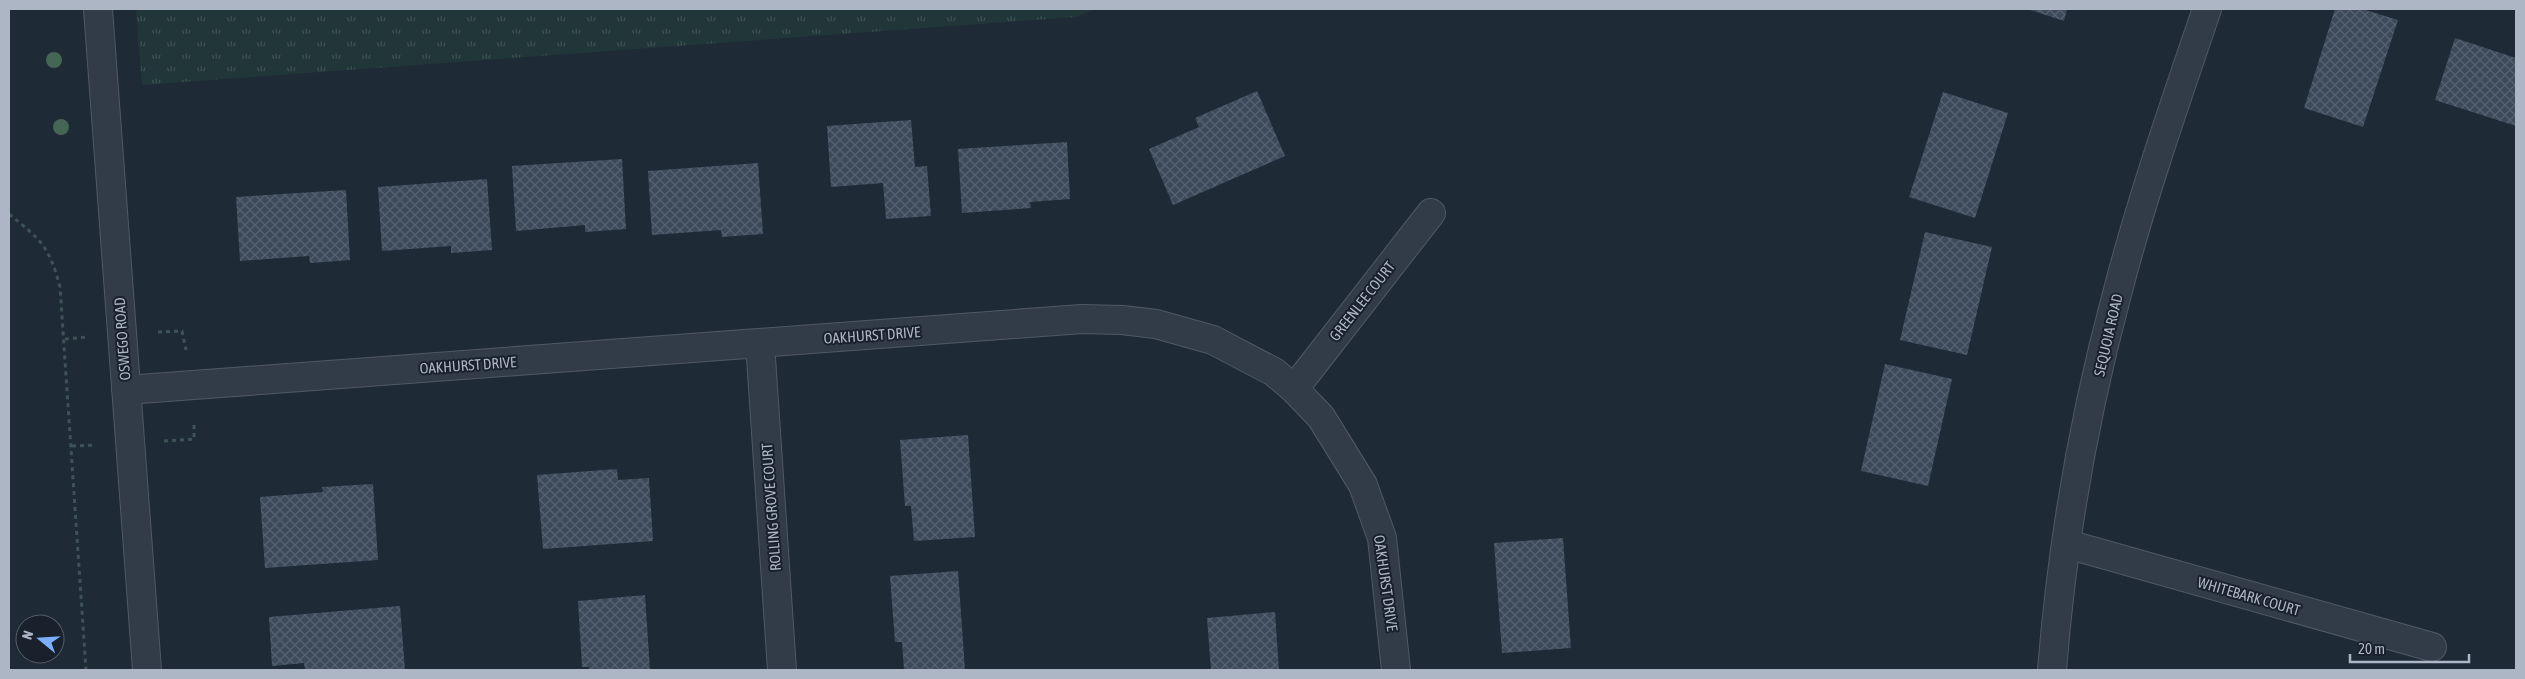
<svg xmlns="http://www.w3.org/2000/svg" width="2525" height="679" font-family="'Asap Condensed',sans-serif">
	<defs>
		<pattern id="grass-tufts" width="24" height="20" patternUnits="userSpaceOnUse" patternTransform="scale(1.25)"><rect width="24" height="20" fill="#213638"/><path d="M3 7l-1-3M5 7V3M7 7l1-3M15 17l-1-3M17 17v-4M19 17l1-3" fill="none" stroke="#3f5153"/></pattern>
		<pattern id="building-cross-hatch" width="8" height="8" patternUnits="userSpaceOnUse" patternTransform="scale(1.25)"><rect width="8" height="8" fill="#3d4a5a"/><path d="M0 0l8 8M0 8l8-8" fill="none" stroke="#566270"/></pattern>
	</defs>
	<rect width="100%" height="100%" fill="#1f2a37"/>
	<!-- grass -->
	<path fill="url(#grass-tufts)" d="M136,9H1095L1076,17L142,85Z"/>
	<!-- building -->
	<path fill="url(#building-cross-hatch)" d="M2027,9H2067L2064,21Z
		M2335,9H2362L2398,20L2363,127L2304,108Z
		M2455,38L2516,58V126L2435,100Z
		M1257,91L1285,156L1173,205L1149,149L1199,127L1195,118Z
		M1943,92L2008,113L1975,218L1909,197Z
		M911,120L915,167L927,166L931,216L886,219L883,183L831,187L827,126Z
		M1067,142L1070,199L1030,202L1031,208L962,213L958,149Z
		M622,159L626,229L585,232V225L516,231L512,166Z
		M758,163L763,234L722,237L721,230L652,235L648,171Z
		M487,179L492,250L451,253V246L382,251L378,187Z
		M346,190L350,260L310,263L309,256L240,261L236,197Z
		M1925,232L1992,247L1967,355L1900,340Z
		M1885,364L1952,379L1928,486L1861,471Z
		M968,435L975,537L914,541L911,506H905L900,440Z
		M617,469L618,480L649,478L653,541L543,549L537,475Z
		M373,484L378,560L265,568L260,497L323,492L322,487Z
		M1563,538L1571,648L1502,653L1494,543Z
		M958,571L965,670H904L902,642H895L890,576Z
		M645,595L650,670H589V667H582L578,601Z
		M400,606L405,670H305L304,663L272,666L269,617Z
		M1275,612L1279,670H1211L1207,618Z"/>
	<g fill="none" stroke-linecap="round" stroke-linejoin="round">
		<defs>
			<path id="minor" d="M98,9L147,670
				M760,343L782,670
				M1294,389L1431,213
				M126,390L1082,319L1122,320L1156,324L1213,340L1274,372L1294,389L1321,417L1363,485L1382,538L1396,670
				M2067,544L2432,647
				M2052,670C2062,544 2084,416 2117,294C2142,197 2175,103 2207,9"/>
		</defs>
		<!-- minor casing -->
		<use href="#minor" stroke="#505966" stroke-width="30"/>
		<!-- path -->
		<path stroke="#3e5356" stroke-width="3" stroke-dasharray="4 4" stroke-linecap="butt" d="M9,214C41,240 49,246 60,287L86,670
			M158,332L182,331L186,350
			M65,339L87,337
			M164,441L194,439V421
			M72,446L95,445"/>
		<!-- minor -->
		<use href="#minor" stroke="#323c48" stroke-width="28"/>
	</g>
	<!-- trees -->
	<g fill="#456555">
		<circle cx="54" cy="60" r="8"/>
		<circle cx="61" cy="127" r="8"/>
	</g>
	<g text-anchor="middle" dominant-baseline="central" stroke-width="4" stroke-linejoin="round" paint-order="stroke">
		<!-- street labels -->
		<g font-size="15" fill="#acb6c5" stroke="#18212c">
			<text transform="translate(1362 301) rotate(-52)">GREENLEE COURT</text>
			<text transform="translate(872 335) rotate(-4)">OAKHURST DRIVE</text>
			<text transform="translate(2108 335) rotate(-77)">SEQUOIA ROAD</text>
			<text transform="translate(122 339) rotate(-94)">OSWEGO ROAD</text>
			<text transform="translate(468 365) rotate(-4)">OAKHURST DRIVE</text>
			<text transform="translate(771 507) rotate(-94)">ROLLING GROVE COURT</text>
			<text transform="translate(1386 583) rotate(82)">OAKHURST DRIVE</text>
			<text transform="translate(2249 596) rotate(16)">WHITEBARK COURT</text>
		</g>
	</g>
	<!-- border -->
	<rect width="2525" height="679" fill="none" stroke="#acb6c5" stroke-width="20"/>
	<!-- north arrow -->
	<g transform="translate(40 639) rotate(288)"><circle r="24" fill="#18212c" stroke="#535d69"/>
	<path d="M0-4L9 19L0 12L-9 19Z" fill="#7baffb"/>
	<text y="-8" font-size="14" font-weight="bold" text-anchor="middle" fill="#acb6c5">N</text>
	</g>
	<!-- scale -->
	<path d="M2350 654v8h119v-8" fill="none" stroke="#acb6c5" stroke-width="2.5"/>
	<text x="2358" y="654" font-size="15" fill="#acb6c5" stroke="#18212c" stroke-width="4" paint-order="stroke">20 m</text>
</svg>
